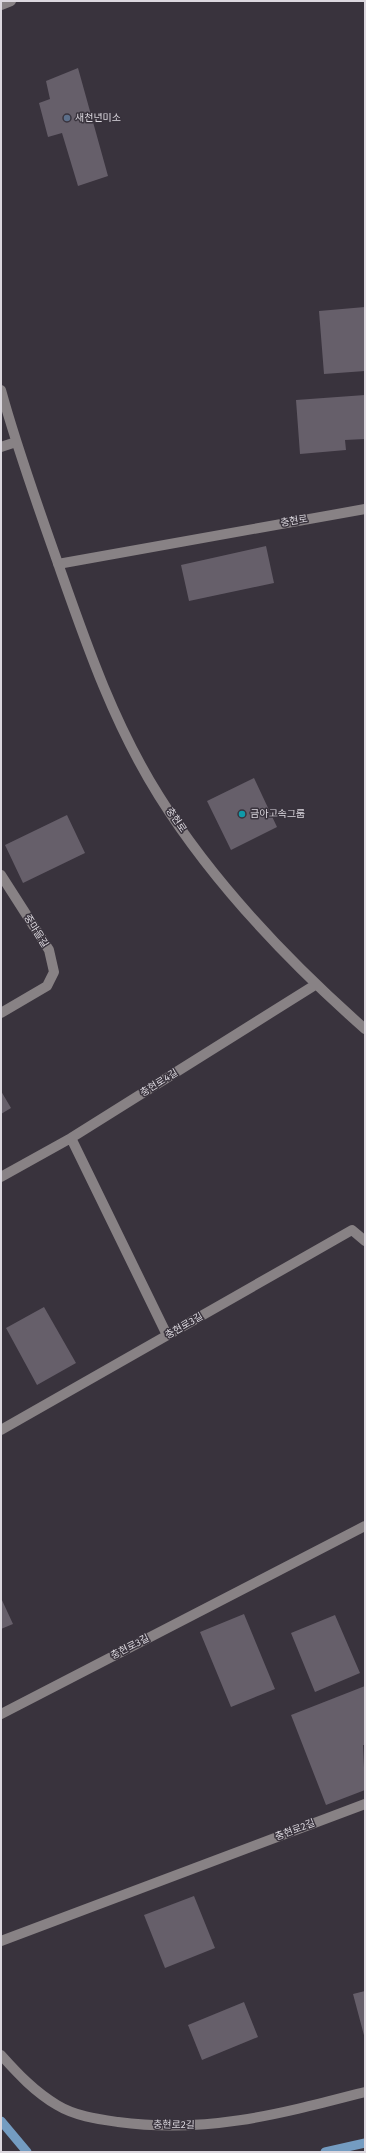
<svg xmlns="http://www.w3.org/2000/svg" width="366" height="2153" font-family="'Fira Sans','Noto Sans KR',sans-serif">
	<rect width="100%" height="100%" fill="#39333d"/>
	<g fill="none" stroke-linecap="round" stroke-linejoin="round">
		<!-- stream -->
		<path stroke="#749cc1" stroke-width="9" d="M1,2121L27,2152
			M325,2152L365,2143"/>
	</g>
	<!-- building -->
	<path fill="#665f6a" d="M78,68L108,176L78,186L62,133L48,137L39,103L50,99L46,81Z
		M365,307V371L324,374L319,311Z
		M365,395V439L345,440L346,450L300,454L296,400Z
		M266,546L274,583L189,601L181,565Z
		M254,778L277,827L231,850L207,801Z
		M67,815L85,853L23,883L5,845Z
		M1,1091L11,1108L1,1114Z
		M44,1307L76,1363L37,1385L6,1328Z
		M1,1598L13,1624L1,1629Z
		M244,1614L275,1689L231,1707L200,1632Z
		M335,1615L360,1673L315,1692L291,1633Z
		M365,1686V1745H363L365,1790L326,1805L291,1715Z
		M194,1896L215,1948L165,1968L144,1915Z
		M365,1991V2039L353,1994Z
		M244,2002L258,2037L202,2060L188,2025Z"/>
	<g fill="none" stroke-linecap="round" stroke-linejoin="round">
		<!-- minor -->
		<path stroke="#888285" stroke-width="10" d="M1,5L11,1
			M1,390C18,452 40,512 61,572C88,649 115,726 159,796C214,884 287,960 365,1029
			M1,447L16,442
			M58,564L365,509
			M1,875L49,950L54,972L47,986L1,1013
			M71,1138L167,1335
			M1,1177L71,1138L315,985
			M1,1430L352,1230L365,1241
			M1,1714L365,1526
			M1,1941L365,1804
			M1,2055C18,2074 35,2092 57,2105C75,2116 97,2119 118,2122C207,2134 280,2114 365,2092"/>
	</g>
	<!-- markers -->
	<circle fill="#5c6f8a" stroke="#39333d" stroke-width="1.5" cx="67" cy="118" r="4"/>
	<circle fill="#0f9aa8" stroke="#39333d" stroke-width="1.5" cx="242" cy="814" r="4"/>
	<g text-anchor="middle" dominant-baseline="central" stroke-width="3" stroke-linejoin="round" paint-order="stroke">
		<!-- poi labels -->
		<g font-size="10" fill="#dcd8df" stroke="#39333d" text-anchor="start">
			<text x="75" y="118">새천년미소</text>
			<text x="250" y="814">금아고속그룹</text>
		</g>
		<!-- street labels -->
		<g font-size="10" fill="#dcd8df" stroke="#39333d">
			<text transform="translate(294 521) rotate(-10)">충현로</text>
			<text transform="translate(176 820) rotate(55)">충현로</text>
			<text transform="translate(36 931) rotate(58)">중마을길</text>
			<text transform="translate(159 1083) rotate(-32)">충현로4길</text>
			<text transform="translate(184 1326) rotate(-30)">충현로3길</text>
			<text transform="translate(130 1647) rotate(-27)">충현로3길</text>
			<text transform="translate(295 1830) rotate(-21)">충현로2길</text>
			<text transform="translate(174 2125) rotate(1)">충현로2길</text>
		</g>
	</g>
	<!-- border -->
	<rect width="366" height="2153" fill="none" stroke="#dcd8df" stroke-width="4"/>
</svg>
